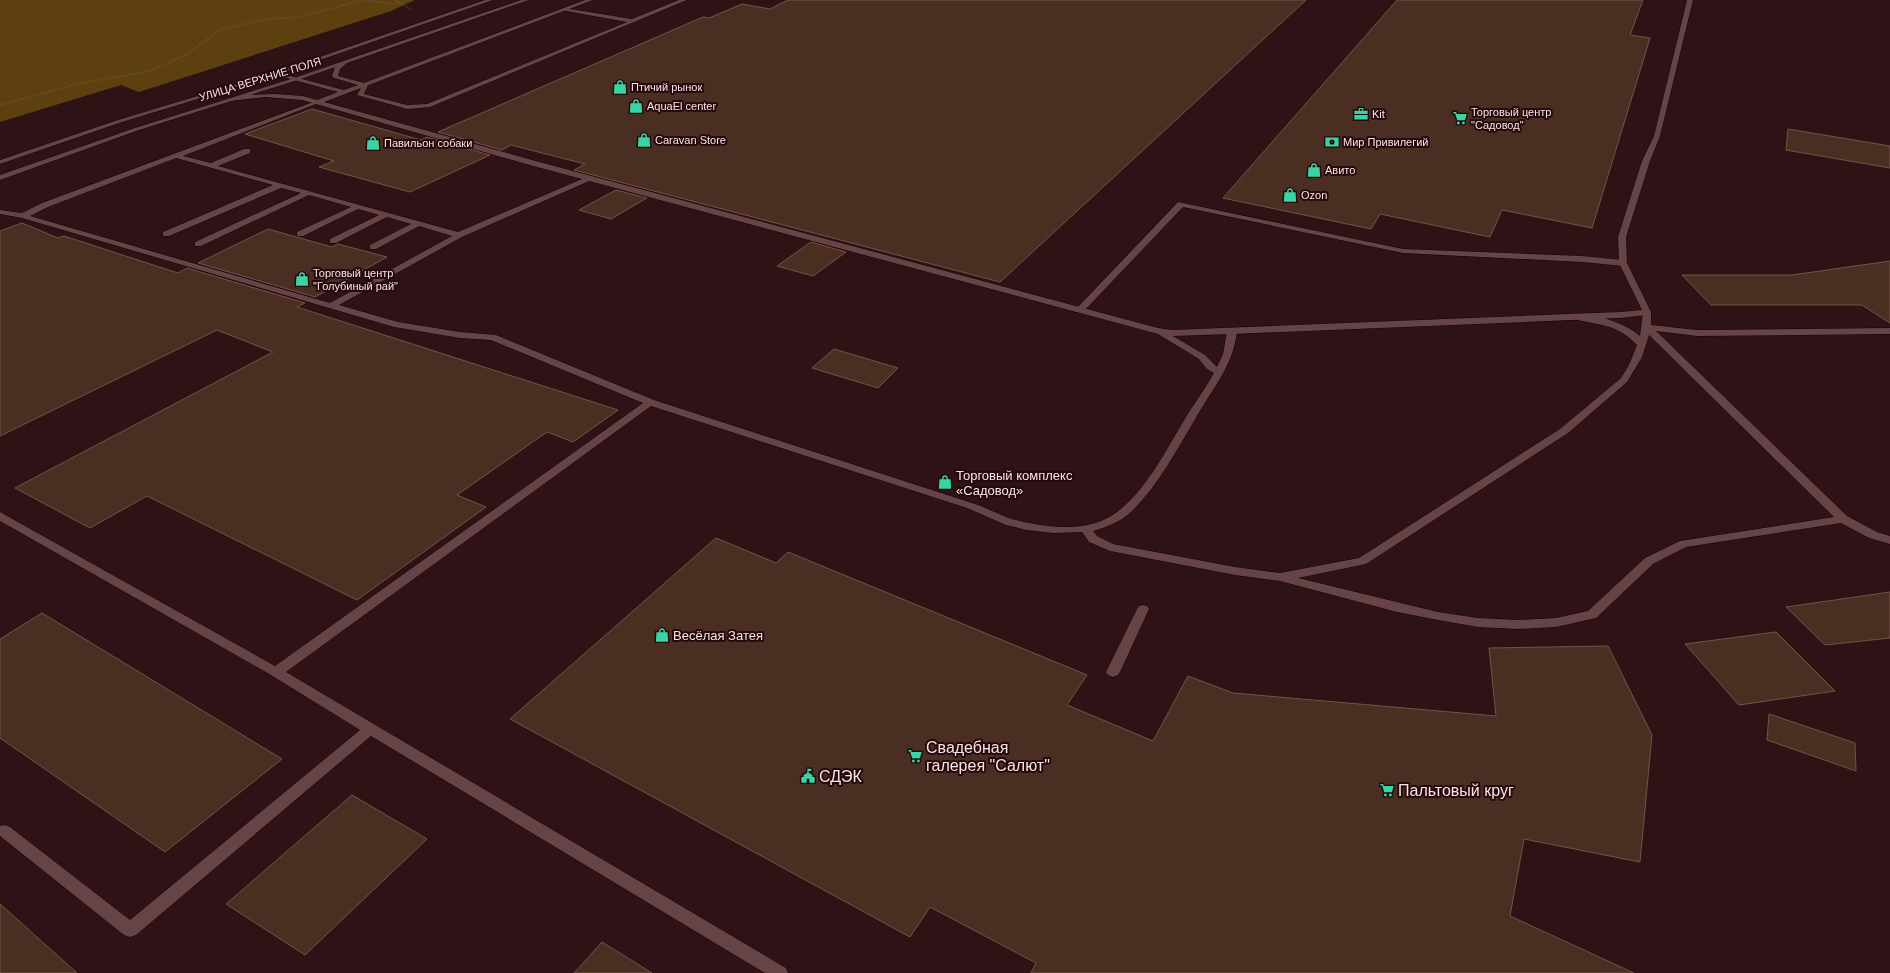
<svg xmlns="http://www.w3.org/2000/svg" width="1890" height="973" font-family="Arial,sans-serif">
	<rect width="100%" height="100%" fill="#2f1216"/>
	<!-- forest -->
	<path fill="#5d400f" d="M0,0H415L391,11L139,92L121,85L0,122Z"/>
	<!-- building -->
	<path fill="#4a2e22" stroke="#735447" d="M788,0H1306L1000,282L574,170L585,164L511,145L502,150L438,132L703,17L709,18L742,4L770,9Z
		M1397,0H1643L1630,35L1650,38L1592,228L1502,210L1490,237L1380,214L1371,229L1223,198Z
		M312,109L421,140L427,137L490,155L410,192L319,167L334,161L245,134Z
		M1788,129L1890,146V168L1786,150Z
		M616,190L647,198L611,219L579,210Z
		M22,223L58,238L64,236L178,273L187,268L305,303L297,307L618,410L573,442L547,432L457,495L486,507L357,600L147,496L90,528L15,488L273,352L217,330L0,436V231Z
		M268,229L332,247L338,244L387,257L315,297L198,263Z
		M811,242L846,252L813,276L777,266Z
		M1890,261V323L1862,305H1711L1682,275H1792Z
		M834,349L898,368L878,388L812,368Z
		M716,538L776,563L788,552L1087,675L1067,705L1153,741L1188,676L1233,693L1496,716L1489,648L1608,646L1652,735L1640,862L1524,839L1510,916L1634,973H1031L1036,963L930,907L910,937L510,719Z
		M1890,592V638L1825,645L1786,607Z
		M42,613L282,759L165,852L0,738V639Z
		M1776,632L1835,691L1739,705L1685,644Z
		M1769,714L1855,743L1856,771L1767,740Z
		M352,795L427,839L305,955L226,904Z
		M0,904L77,973H0Z
		M602,942L652,973H574Z"/>
	<g fill="none" stroke-linecap="round" stroke-linejoin="round">
		<defs>
			<path id="service" d="M679,0H687L430,107L407,109L357,95L363,84L365,83L368,85L364,94L407,105L427,104L627,22L566,11L564,8L632,19Z
				M316,101L321,102L183,156L211,163L244,149H250V153L218,166L458,232L589,176L596,178L462,237L339,305L398,322L460,332L496,335L654,400L975,504C990,509 1004,518 1020,521C1045,527 1077,531 1101,521C1140,505 1165,451 1186,417C1195,402 1206,388 1214,373L1207,369L1199,359L1153,331L1158,328L1161,329L1205,355L1217,367L1223,354L1227,331L1232,328L1237,331C1234,364 1213,388 1197,416C1177,449 1159,485 1131,512C1120,522 1107,527 1093,531L1097,536L1113,544L1235,567L1280,573L1359,558L1560,429L1621,378L1629,365L1637,345C1616,323 1601,326 1574,319V315C1591,311 1627,324 1640,336L1643,312L1647,309L1651,312V325L1697,330L1890,328V334L1697,336L1656,331L1847,516L1877,532L1890,536V544L1869,538L1841,523L1686,547L1653,564L1596,618L1556,627L1518,629L1478,627L1438,620L1397,612L1280,581L1235,575L1110,551L1089,542L1082,532L1053,533L1027,530L1006,525L967,508L651,406L286,672L786,968L788,973H765L371,736L136,935L130,937L124,935L0,836V826L5,825L10,827L130,920L360,730L271,675L0,521V512L275,666L643,403L491,340L460,338L394,327L22,218L0,214V210L22,213L42,203ZM176,158L273,185L163,232V236H169L281,188L301,193L195,242V246H201L309,195L351,207L297,232V236H303L358,209L379,215L330,239V243H336L387,217L411,224L370,245V249H376L419,226L452,236L330,303L30,216L48,207ZM1649,335L1834,517L1680,541L1645,558L1588,611L1556,618L1518,620L1478,618L1438,612L1298,578L1366,564L1568,433L1627,382L1642,357Z
				M1178,202L1403,249L1582,256L1623,260L1627,263L1623,266L1582,262L1403,253L1183,207L1083,312H1077V308Z
				M1143,605L1147,606L1149,609L1120,672L1118,675L1113,677L1108,675L1106,672L1137,609L1139,606Z"/>
			<path id="minor" d="M585,0H593L324,102L532,160L1158,328L1172,330L1620,312L1642,310L1619,263L1618,237L1642,161L1654,136L1687,0H1693L1660,136L1650,161L1626,237L1627,263L1651,312L1647,315L1620,318L1232,334L1172,336L1158,334L526,164L302,100L266,97L230,101L227,99L249,95L275,94L303,96L317,100L338,92L272,74L275,72L344,90L358,85L334,78L332,76L335,67L342,62L347,63L340,69L338,76L364,83Z"/>
			<path id="secondary" d="M485,0H493L277,75L122,122L0,164V160L118,120L273,73Z
				M521,0H529L298,80L139,130L0,180V175L135,128L294,78Z"/>
		</defs>
		<!-- service casing -->
		<use href="#service" stroke="#150103" stroke-width="1"/>
		<!-- minor casing -->
		<use href="#minor" stroke="#150103" stroke-width="1"/>
		<!-- secondary casing -->
		<use href="#secondary" stroke="#150103" stroke-width="1"/>
		<!-- path -->
		<path stroke="#7c6265" stroke-width="1.5" stroke-dasharray="0.5 1.5" stroke-linecap="butt" d="M364,0L393,4L410,0
			M395,0L412,10
			M0,105L77,84L150,71L187,54L221,29L269,19L299,17L363,0"/>
		<!-- service -->
		<use href="#service" fill="#654346" fill-rule="evenodd"/>
		<!-- minor -->
		<use href="#minor" fill="#654346" fill-rule="evenodd"/>
		<!-- secondary -->
		<use href="#secondary" fill="#654346" fill-rule="evenodd"/>
	</g>
	<!-- icons -->
	<defs>
		<symbol id="shop-bare" viewBox="-9 -9 18 18"><path d="M-5-2.5h2.3a2.7 3.5 0 0 1 5.4 0H5L5.5 6h-11ZM-1.5-2.5h3a1.5 2.3 0 0 0-3 0Z" fill="#3ad4a4" stroke="#24090d" stroke-width="2.5" paint-order="stroke"/></symbol>
		<symbol id="office-bare" viewBox="-9 -9 18 18"><path d="M-6-3h4V-5.5h4V-3h4V5H-6ZM-1-4.5V-3h2v-1.5ZM-6 0V1H6V0Z" fill="#3ad4a4" stroke="#24090d" stroke-width="2.5" paint-order="stroke"/></symbol>
		<symbol id="supermarket-bare" viewBox="-9 -9 18 18"><path d="M-6-5.5h2.5l.6 2H6L4.5 2H-2.5L-4.4-4H-6ZM-1.5 3.2a1.3 1.3 0 1 0 .1 0ZM3 3.2a1.3 1.3 0 1 0 .1 0Z" fill="#3ad4a4" stroke="#24090d" stroke-width="2.5" paint-order="stroke"/></symbol>
		<symbol id="bank-bare" viewBox="-9 -9 18 18"><path d="M-6-4H6V4H-6ZM0-2.3a2.3 2.3 0 1 0 0 4.6a2.3 2.3 0 1 0 0-4.6Z" fill="#3ad4a4" stroke="#24090d" stroke-width="2.5" paint-order="stroke"/></symbol>
		<symbol id="civic-bare" viewBox="-9 -9 18 18"><path d="M-.6-6.5H3V-4.5H.6V-3L4-1V1h2V6H-6V1h2V-1L-.6-3ZM-1.2 2.5V6h2.4V2.5Z" fill="#3ad4a4" stroke="#24090d" stroke-width="2.5" paint-order="stroke"/></symbol>
	</defs>
	<g fill-rule="evenodd">
		<use href="#shop-bare" x="610" y="77" width="20" height="20"/>
		<use href="#shop-bare" x="626" y="96" width="20" height="20"/>
		<use href="#office-bare" x="1351" y="104" width="20" height="20"/>
		<use href="#supermarket-bare" x="1450" y="108" width="20" height="20"/>
		<use href="#shop-bare" x="634" y="130" width="20" height="20"/>
		<use href="#bank-bare" x="1322" y="132" width="20" height="20"/>
		<use href="#shop-bare" x="363" y="133" width="20" height="20"/>
		<use href="#shop-bare" x="1304" y="160" width="20" height="20"/>
		<use href="#shop-bare" x="1280" y="185" width="20" height="20"/>
		<use href="#shop-bare" x="292" y="269" width="20" height="20"/>
		<use href="#shop-bare" x="935" y="472" width="20" height="20"/>
		<use href="#shop-bare" x="652" y="625" width="20" height="20"/>
		<use href="#supermarket-bare" x="905" y="746" width="20" height="20"/>
		<use href="#civic-bare" x="798" y="766" width="20" height="20"/>
		<use href="#supermarket-bare" x="1377" y="780" width="20" height="20"/>
	</g>
	<g text-anchor="middle" dominant-baseline="central" stroke-width="4" stroke-linejoin="round" paint-order="stroke">
		<!-- far-street labels -->
		<g font-size="11" fill="#f9e4e5" stroke="#24090d">
			<text transform="translate(260 79) rotate(-17)">УЛИЦА ВЕРХНИЕ ПОЛЯ</text>
		</g>
		<!-- far-poi labels -->
		<g font-size="11" fill="#f9e4e5" stroke="#24090d" text-anchor="start">
			<text x="631" y="87">Птичий рынок</text>
			<text x="647" y="106">AquaEl center</text>
			<text x="1471" y="112">Торговый центр<tspan x="1471" dy="13">"Садовод"</tspan></text>
			<text x="1372" y="114">Kit</text>
			<text x="655" y="140">Caravan Store</text>
			<text x="1343" y="142">Мир Привилегий</text>
			<text x="384" y="143">Павильон собаки</text>
			<text x="1325" y="170">Авито</text>
			<text x="1301" y="195">Ozon</text>
			<text x="313" y="273">Торговый центр<tspan x="313" dy="13">"Голубиный рай"</tspan></text>
		</g>
		<!-- poi labels -->
		<g font-size="13" fill="#f9e4e5" stroke="#24090d" text-anchor="start">
			<text x="956" y="475">Торговый комплекс<tspan x="956" dy="15">«Садовод»</tspan></text>
			<text x="673" y="635">Весёлая Затея</text>
		</g>
		<!-- near-poi labels -->
		<g font-size="16" fill="#f9e4e5" stroke="#24090d" text-anchor="start">
			<text x="926" y="747">Свадебная<tspan x="926" dy="18">галерея "Салют"</tspan></text>
			<text x="819" y="776">СДЭК</text>
			<text x="1398" y="790">Пальтовый круг</text>
		</g>
	</g>
</svg>
